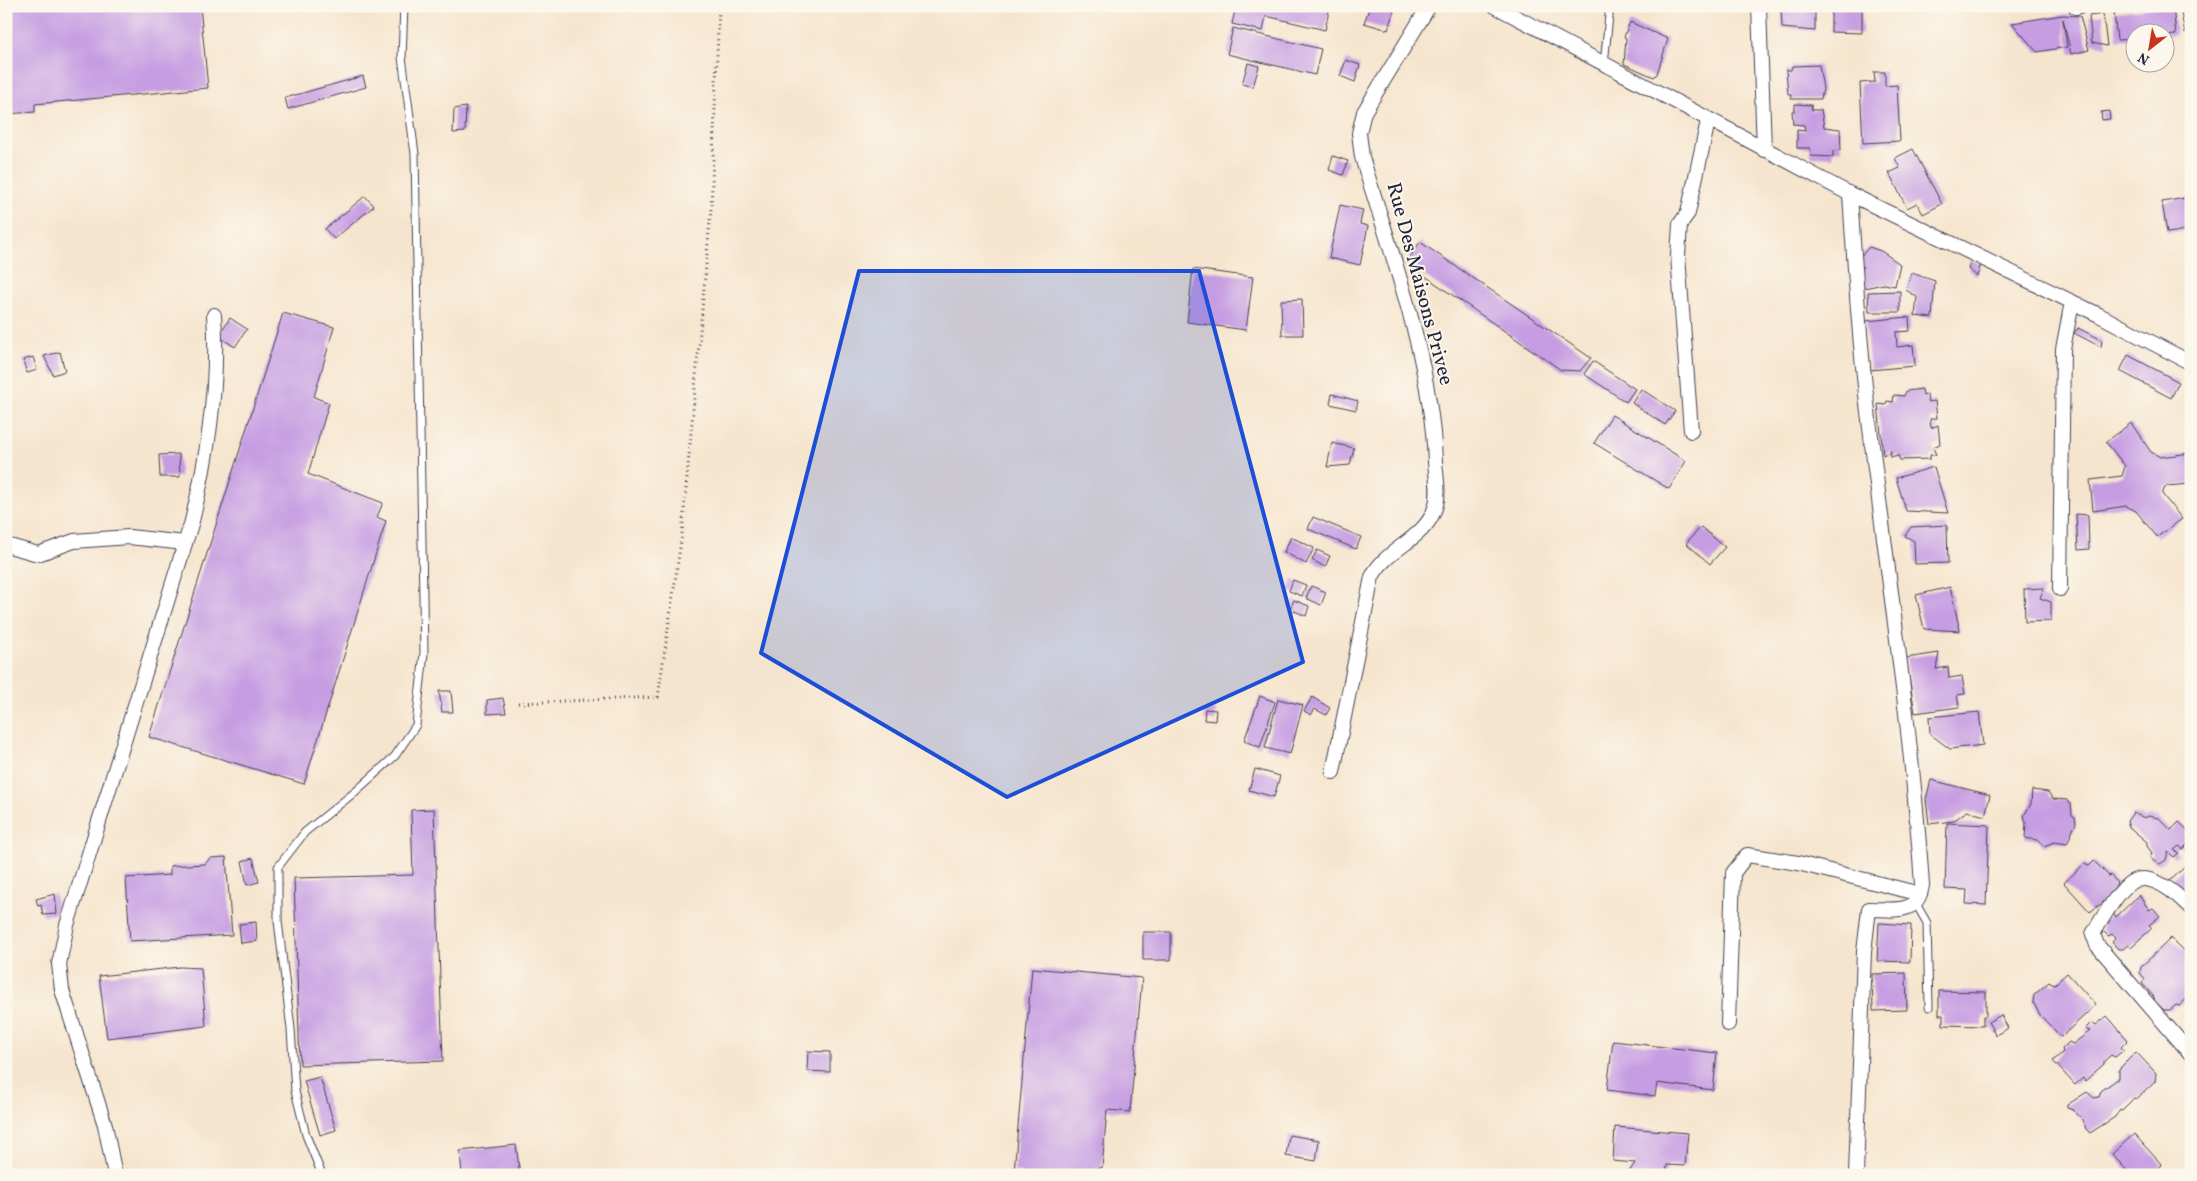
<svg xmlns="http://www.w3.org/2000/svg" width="2197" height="1181" font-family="Vollkorn,serif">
	<rect width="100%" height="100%" fill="#fbf7ec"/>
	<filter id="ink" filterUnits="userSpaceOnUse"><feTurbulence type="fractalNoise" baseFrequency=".02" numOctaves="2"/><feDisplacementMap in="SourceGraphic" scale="10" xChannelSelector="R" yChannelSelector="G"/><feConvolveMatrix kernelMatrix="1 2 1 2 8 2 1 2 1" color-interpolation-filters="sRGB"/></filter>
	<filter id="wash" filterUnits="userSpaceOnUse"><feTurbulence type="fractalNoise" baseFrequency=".0096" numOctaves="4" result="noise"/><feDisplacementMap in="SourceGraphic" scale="20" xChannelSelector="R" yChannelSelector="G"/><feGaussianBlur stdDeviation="1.12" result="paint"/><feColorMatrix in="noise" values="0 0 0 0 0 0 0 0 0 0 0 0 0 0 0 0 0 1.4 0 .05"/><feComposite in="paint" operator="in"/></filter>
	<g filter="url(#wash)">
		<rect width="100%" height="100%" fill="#f6e5ce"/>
		<g id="blocks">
			<!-- building -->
			<path fill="#c69ce2" d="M6,6H200L208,88L35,104V112L6,114Z
				M1236,6H1330L1325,30L1266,16L1263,31L1232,24Z
				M1370,6H1382L1394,10L1388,30L1364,23Z
				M1781,6H1815V31L1782,28Z
				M1831,6H1862V33L1831,32Z
				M2022,6H2041V7L2022,10Z
				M2173,6L2176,35L2164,36V32H2134V39L2117,40L2114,12Z
				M2180,6H2191V28L2185,33Z
				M2103,14L2107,46L2092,43L2089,16Z
				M2062,15L2080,16L2089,50L2071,54L2063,19L2067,47L2037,52L2012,23Z
				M1630,22L1668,39L1657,74L1654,77L1624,64L1626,38L1624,37Z
				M1233,28L1321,49L1315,75L1227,54Z
				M1346,60L1360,65L1355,82L1340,76Z
				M1248,63L1259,66L1253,87L1242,84Z
				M1819,65L1823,89L1821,99H1791V94H1788L1786,70H1791L1792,66Z
				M1874,72H1885V86L1897,85L1900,141L1863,143L1860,83L1875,82Z
				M363,76L366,87L288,109L285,98Z
				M1795,104L1811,105L1812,110H1821L1824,127L1840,129L1841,150L1833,151V157L1811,156L1810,148H1797V130L1805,131L1804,125L1793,124L1792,111H1795Z
				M466,107L465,132L453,133L454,109Z
				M2109,111L2110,119L2102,120L2101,112Z
				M1913,149L1942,204L1923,214L1917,203L1907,208L1889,173L1900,168L1895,158Z
				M1333,156L1348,161L1343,175L1329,170Z
				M365,196L374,206L334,239L325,229Z
				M2191,197V230L2167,233L2162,202Z
				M1340,205L1363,210L1360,224L1368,226L1360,265L1329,258Z
				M1420,242L1591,358L1580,371L1561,370L1406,263Z
				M1869,247L1881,251L1900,264L1895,286L1884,284L1864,288L1858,259Z
				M1971,260L1981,264L1977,276L1968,269Z
				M1193,269L1253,277L1246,330L1187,322Z
				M1912,273L1935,281L1932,318L1915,316L1917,297L1906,290Z
				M1900,291V312H1869L1868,292Z
				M1302,299L1303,335H1282L1281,300Z
				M283,313L334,327L314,397L329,403L308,474L383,503L377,517L386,521L304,784L149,737Z
				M1909,317L1910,331L1896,332L1897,347L1913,345L1915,366L1870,370L1865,321Z
				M230,318L247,329L235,347L218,336Z
				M2078,328L2102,340L2101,347L2074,333Z
				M60,352L65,371L53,375L44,356Z
				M2128,355L2179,382L2171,398L2120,371Z
				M33,357L37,370L27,373L23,360Z
				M1593,361L1635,389L1626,402L1584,374Z
				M1641,389L1675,411L1665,425L1632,403Z
				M1922,389L1923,396L1927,394L1928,402L1935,401L1937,418L1930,419L1931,428L1938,425L1940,444L1933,447L1936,455H1930V459L1900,460L1898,455L1890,457L1891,451L1883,455L1878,404L1886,405L1887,401L1893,402L1894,395L1904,396L1906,391Z
				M1332,394L1358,401L1356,410L1330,404Z
				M1612,415L1686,461L1669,489L1594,443Z
				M2131,423L2151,452L2160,457L2191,453V484L2166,486L2162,494L2182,519L2157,537L2136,511L2126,506L2093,511L2090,480L2122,476L2125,466L2106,442Z
				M1332,443L1354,448L1350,465L1327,467Z
				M179,454L180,477H160L159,455Z
				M1934,467L1948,513L1906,511L1896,478Z
				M2076,514L2088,515L2089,549L2078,550Z
				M1313,517L1361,537L1356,549L1308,529Z
				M1947,525L1948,563L1915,564L1914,541L1905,536L1911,527Z
				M1701,527L1725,547L1710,564L1686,543Z
				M1291,537L1314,548L1306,564L1284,552Z
				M1317,550L1330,556L1325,567L1312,560Z
				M1293,580L1306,585L1302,596L1289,591Z
				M1311,586L1326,592L1321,605L1306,598Z
				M1950,587L1960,631L1924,629L1916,595Z
				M2044,588L2040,598L2051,602V621L2025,622L2024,589Z
				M1294,600L1309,606L1306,616L1290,609Z
				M1939,653L1936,669L1948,667L1949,678L1962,676L1965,694L1957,695L1959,707L1915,713L1906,658Z
				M439,691H451L453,712H442Z
				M1260,696L1275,702L1260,747L1244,741Z
				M1312,697L1330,708L1326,715L1315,709L1311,715L1304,711Z
				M503,698L506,713L487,714V700Z
				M1278,699L1303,705L1290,754L1265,748Z
				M1205,709L1216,710L1215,721L1204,720Z
				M1979,712L1983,745L1950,749L1930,734L1929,717Z
				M1255,769L1280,776L1274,797L1249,790Z
				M1931,780L1990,795L1985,816L1967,811L1953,821L1929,824L1926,799Z
				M2032,790L2048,792L2053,799L2067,800L2071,803L2072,815L2075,817L2076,823L2067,844L2054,842L2044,846L2037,840L2025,838L2026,823L2024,815L2031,804Z
				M434,809L443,1061L300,1065L294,878L413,875L411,810Z
				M2133,813L2145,818L2148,816L2159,818L2171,830L2179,822L2191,833L2187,839L2190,842L2183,849L2179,846L2174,850L2179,853L2174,857L2168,852L2166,860L2160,864L2155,862L2150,858L2152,853L2147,846V842L2129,827L2127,821Z
				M1947,823L1989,825L1986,905L1966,904L1967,890L1945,889Z
				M226,857L232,935L130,941L126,878L170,875V866L205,864L210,858Z
				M253,858L259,882L247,885L242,861Z
				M2094,861L2109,876L2111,875L2117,883L2113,891L2115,893L2090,912L2064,883L2084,864L2089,866Z
				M2191,861V898L2169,882Z
				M55,894L57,914L43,915L41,905L38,906L36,899Z
				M2139,895L2149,910L2153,908L2160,916L2149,925L2152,928L2131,947L2128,945L2123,949H2118L2112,942L2116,938L2112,934L2108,936L2101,929L2103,922L2114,914L2116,917Z
				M256,922L257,941L241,943L239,924Z
				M1879,923L1911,925L1910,962L1877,961Z
				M1143,932H1171V960H1143Z
				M2171,938L2191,957V995L2179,1006L2176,1005L2170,1010H2164L2155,1002L2154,997L2142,983L2145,979L2140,973L2141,967Z
				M180,967L201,968L206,1026L107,1038L99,976Z
				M1032,968L1142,978L1130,1112L1107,1110L1102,1168H1096V1175H1021V1173L1014,1172Z
				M1906,973L1907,1010L1873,1011L1872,974Z
				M2067,973L2096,1005L2061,1037L2040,1015L2033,1002L2034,995L2049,982L2054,985Z
				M1939,991L1986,992V1016H1983V1026L1943,1025V1015H1939Z
				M2001,1015L2008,1028L1996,1035L1988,1022Z
				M2107,1016L2128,1040L2121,1047L2124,1050L2115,1057L2111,1055L2104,1061V1064L2085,1081L2083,1078L2075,1085L2053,1061L2063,1052L2062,1049L2069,1042L2073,1044L2090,1031L2085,1029L2092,1022L2096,1025Z
				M2191,1018V1039L2188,1036L2190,1033L2186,1027Z
				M1613,1041L1717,1053L1713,1090L1657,1083L1655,1096L1607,1090Z
				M808,1051L830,1052V1072L807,1071Z
				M2136,1052L2156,1073L2155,1082L2137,1099L2134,1098L2122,1110L2120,1109L2115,1117L2090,1133L2086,1129L2083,1120L2073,1110L2067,1108V1105L2087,1092L2094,1098L2099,1097L2101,1091L2119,1078V1069Z
				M320,1077L336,1130L320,1135L304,1081Z
				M1615,1127L1688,1133L1685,1166L1667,1165L1666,1175H1627L1635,1163L1613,1161Z
				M2134,1134L2162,1165L2151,1175H2131L2112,1154Z
				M1289,1135L1319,1140L1316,1161L1286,1156Z
				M516,1145L520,1175H462L460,1151Z"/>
		</g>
	</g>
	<g filter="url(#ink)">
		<use href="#blocks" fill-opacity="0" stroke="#423f51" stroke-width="1"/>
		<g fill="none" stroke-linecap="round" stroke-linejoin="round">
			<defs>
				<path id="lane" d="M1604,64L1610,6
					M1915,902L1927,923L1929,1007
					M322,1175L306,1135L295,1091L291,1029L278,921V867L305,832L355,792L395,756L416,725L424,653L415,154L402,57L404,6"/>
				<path id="street" d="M1495,6L1850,194L2099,315L2191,363
					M1759,6L1764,150
					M2076,7L2080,6
					M1850,194C1854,258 1858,322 1865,386C1884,552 1911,718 1922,885C1918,916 1893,909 1869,909L1864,952L1856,1175
					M1691,431L1678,256L1680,224L1688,213L1708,121
					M6,545L38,554L74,541L129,537L185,543
					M2060,589L2063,349L2072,302
					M1333,772L1372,577C1386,548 1425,540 1435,508C1440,494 1436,476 1435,462C1431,357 1392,257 1362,157L1359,133L1364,112L1429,6
					M2191,908C2178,895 2150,869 2130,883C2117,892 2101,920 2093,934L2097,945L2191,1054
					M1728,1024L1733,873L1747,855L1798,863L1920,894
					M115,1175L105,1125L62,990L59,964L67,925L192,521C208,455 219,383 214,315"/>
			</defs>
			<!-- lane casing -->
			<use href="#lane" stroke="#423f51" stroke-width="9"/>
			<!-- street casing -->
			<use href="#street" stroke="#423f51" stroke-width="16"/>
			<!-- path -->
			<path stroke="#423f51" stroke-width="3" stroke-dasharray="1 4" stroke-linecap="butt" d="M518,703L658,697L682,534L711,209L719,6"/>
			<!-- lane -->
			<use href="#lane" stroke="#fff" stroke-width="7"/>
			<!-- street -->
			<use href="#street" stroke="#fff" stroke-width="14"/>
		</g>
	</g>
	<!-- marked area -->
	<path fill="#1d4ed8" fill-opacity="0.2" stroke="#1d4ed8" stroke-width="4" stroke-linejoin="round" d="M859,271H1199L1303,662L1007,797L761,653Z"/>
	<g text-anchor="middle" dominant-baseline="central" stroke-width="4" stroke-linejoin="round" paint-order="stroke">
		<!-- street labels -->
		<g font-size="20" fill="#22223b" stroke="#fbf7ec">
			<text transform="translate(1419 284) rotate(75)">Rue Des Maisons Privee</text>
		</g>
	</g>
	<!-- margin -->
	<rect width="2197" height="1181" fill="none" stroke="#fbf7ec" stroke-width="25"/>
	<!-- north arrow -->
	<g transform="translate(2150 48) rotate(211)"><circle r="24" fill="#fbf7ec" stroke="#a4a2a5"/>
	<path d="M0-4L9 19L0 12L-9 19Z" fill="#c8321e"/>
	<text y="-8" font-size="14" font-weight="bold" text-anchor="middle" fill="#22223b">N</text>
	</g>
</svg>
